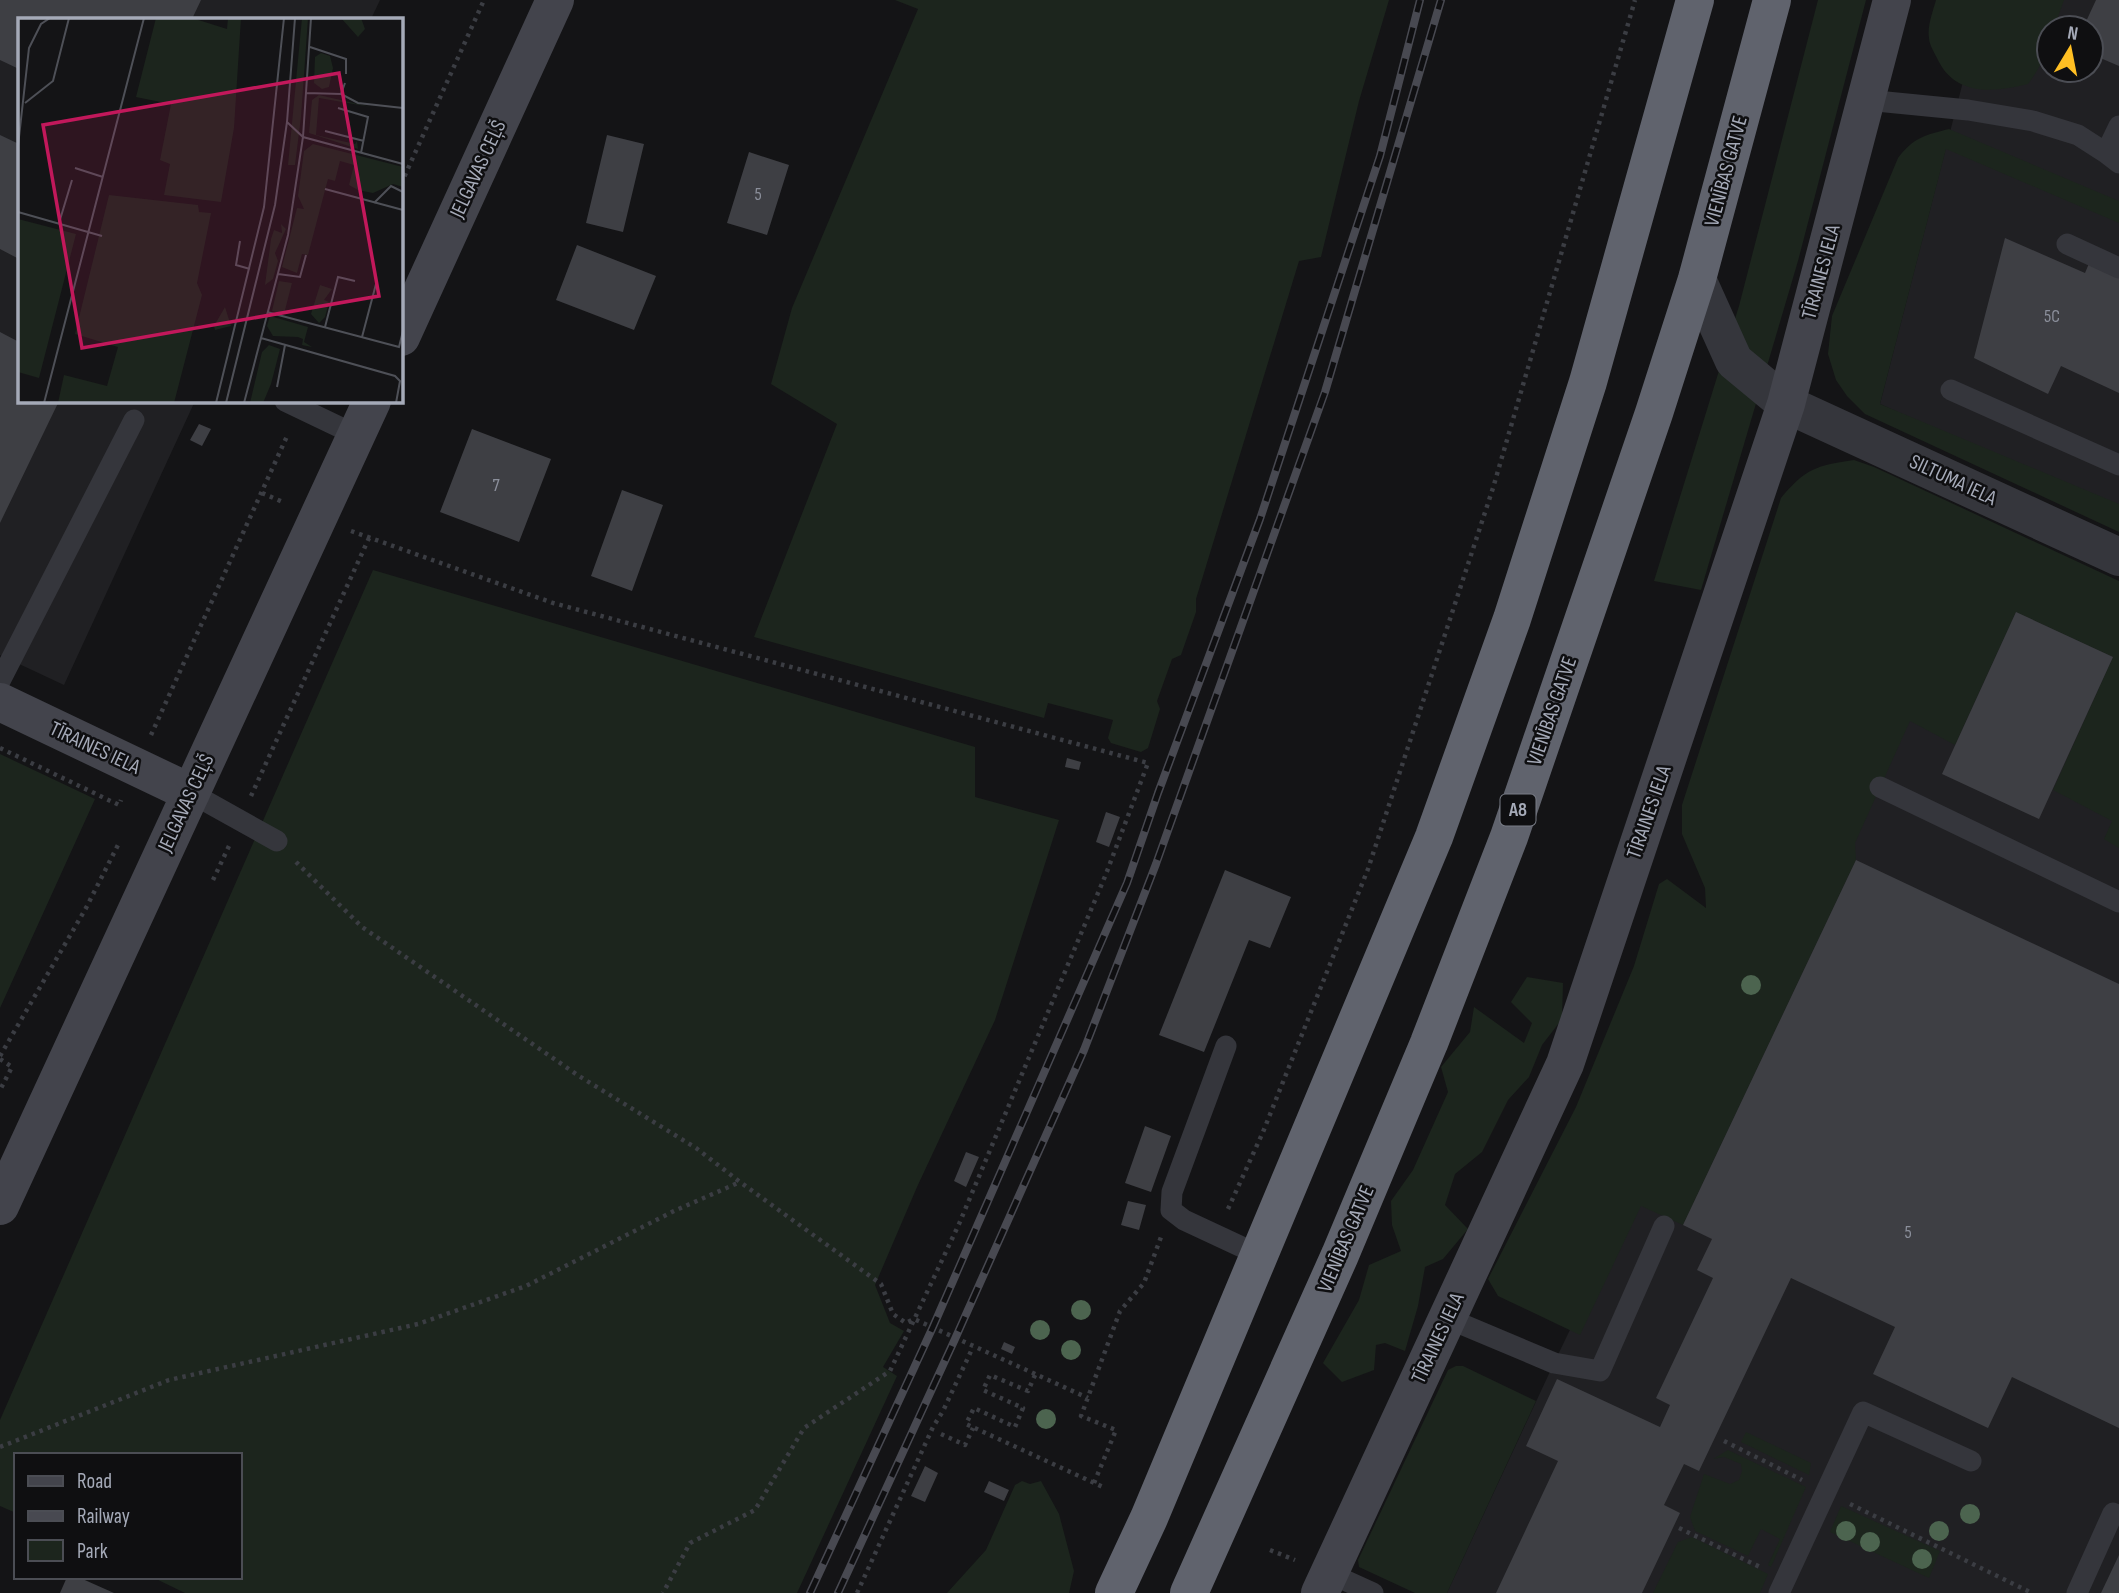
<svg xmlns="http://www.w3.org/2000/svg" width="2119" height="1593" font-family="'Sofia Sans Condensed',sans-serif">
	<rect width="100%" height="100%" fill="#141416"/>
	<!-- built -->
	<path fill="#202023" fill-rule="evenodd" d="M0,0H380L371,19H19V401H195L64,685L0,655Z
		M1984,0H2119V513L1880,404ZM2049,28H2091V70H2049Z
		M1850,513L2119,641V1593H1447L1554,1363L1720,1018Z"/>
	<!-- green -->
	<path fill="#1c251d" d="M895,0H1389L1359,101L1321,257L1299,261L1196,599V612L1181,655L1172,659L1157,701L1160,709L1148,748L1141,752L1111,743L1108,738L1113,720L1048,703L1044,718L754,637L837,424L771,384L792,308L918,9Z
		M1818,0H1866L1798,261L1701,590L1654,581L1739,306Z
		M1936,0H2064L2054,28H2049C2049,50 2041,67 2028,84C1993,93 1954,96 1937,58C1934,52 1929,44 1929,38C1927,26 1933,11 1936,0Z
		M1949,129L2119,201V223L1946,149L1880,404L2119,504V532L1865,414L1847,396L1836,380L1828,354L1832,316L1898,158C1913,138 1925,135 1949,129Z
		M1854,460L1874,467L2119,581V848L2104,839L2112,821L2053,790L2113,657L2016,612L1955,745L1910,721L1855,843L1856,860L1683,1225L1641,1206L1580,1335L1498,1296L1488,1279L1576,1107L1634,966L1659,884L1667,879L1706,908L1705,888L1682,834V805L1781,498C1805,469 1817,465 1854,460Z
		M373,570L975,747V797L1059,820L995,1020L917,1187L875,1285L890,1323L904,1331L883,1367L897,1376L797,1593H185L152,1577H240V1455H16V1513L0,1506V1420Z
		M0,754L95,799L0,1008Z
		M1527,977L1563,983L1562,1019L1542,1045L1529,1077L1508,1100L1482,1152L1455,1174L1445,1205L1468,1229L1443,1259L1425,1267L1418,1306L1405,1351L1385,1343L1376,1345L1374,1370L1342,1382L1323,1363L1359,1300L1369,1265L1401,1251L1392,1225L1391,1201L1413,1170L1448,1092L1441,1067L1470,1032L1474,1007L1524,1043L1532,1023L1511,1002Z
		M1456,1366H1463L1536,1401L1447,1593H1415L1359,1567L1358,1560L1448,1370Z
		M1746,1432L1811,1463L1809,1475L1741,1442Z
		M1728,1450L1806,1487L1771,1567L1768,1565L1780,1539L1761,1529L1748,1556L1695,1531L1690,1517L1704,1474L1730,1484L1739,1480L1742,1471L1741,1464L1724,1457L1713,1459Z
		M1022,1481L1030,1484L1041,1481L1059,1514L1074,1571L1069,1593H947L986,1550L1015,1485Z
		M1841,1506L1940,1551L1929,1578L1830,1532Z
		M1692,1537L1768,1574L1760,1593H1653L1678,1542Z"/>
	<!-- building -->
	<path fill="#3e3f44" d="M0,0H201L192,19H19V69L0,60Z
		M2096,0H2119V66L2091,54V28H2083Z
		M0,135L19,144V259L0,249Z
		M607,135L644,144L623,232L586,223Z
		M749,152L789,165L767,235L727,223Z
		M2005,238L2085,273L2090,261L2119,274V393L2061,366L2048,394L1974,358Z
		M577,245L656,276L634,330L556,300Z
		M0,332L19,342V401H59L0,523Z
		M199,424L211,429L202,446L190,440Z
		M472,429L551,459L519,542L440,512Z
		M622,490L663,505L632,591L591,576Z
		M2016,612L2113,657L2039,819L1942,774Z
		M1067,758L1081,762L1079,770L1065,767Z
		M1106,812L1120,817L1109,847L1096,842Z
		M1856,860L2119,984V1428L2012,1377L1988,1428L1873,1374L1895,1327L1791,1278L1699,1471L1684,1464L1664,1505L1680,1513L1642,1593H1496L1558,1461L1526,1446L1557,1379L1660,1427L1670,1405L1656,1398L1713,1278L1697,1270L1712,1239L1683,1225Z
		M1225,870L1291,897L1270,948L1249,940L1204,1052L1159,1035Z
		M1145,1126L1171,1136L1151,1192L1125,1183Z
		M966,1152L979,1157L966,1187L954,1181Z
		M1128,1201L1146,1205L1139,1230L1121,1225Z
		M1004,1342L1015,1347L1012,1354L1001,1349Z
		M925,1466L938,1473L925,1502L911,1496Z
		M989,1481L1009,1490L1004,1501L984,1492Z
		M2119,1555V1593H2101Z
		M67,1577H78L114,1593H60Z"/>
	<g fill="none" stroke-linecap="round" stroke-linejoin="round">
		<!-- path -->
		<path stroke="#3b3d43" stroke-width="4.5" stroke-dasharray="3.5 5" stroke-linecap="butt" d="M401,184L484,0
			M262,493L285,503
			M351,531L553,603L1148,763L1106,874L959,1224L890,1371L804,1428L755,1510L690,1543L663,1593
			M151,735L288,434
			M0,748L119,805L121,800
			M251,796L369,538
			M296,862L362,927L579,1076L696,1148L740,1182L881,1284L893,1314L906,1323L914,1319L1088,1398
			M213,880L229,846
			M0,1056L86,908L119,843
			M0,1059L12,1067L0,1090
			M1228,1209L1263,1132L1368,869L1493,488L1635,0
			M1035,1375L1028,1391L990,1375L983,1390L1023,1408L1015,1427L974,1408L966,1424L1103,1487
			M941,1434L965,1445L973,1428
			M1724,1441L1802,1480
			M0,1447L169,1380L418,1324L526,1286L674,1211L740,1182
			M1094,1483L1116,1430L1081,1416L1120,1311L1144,1283L1161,1237
			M1850,1504L2032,1593
			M1679,1528L1760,1567
			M1270,1550L1295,1560
			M857,1593L933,1427L943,1411L973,1347"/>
		<!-- lane -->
		<path stroke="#35363c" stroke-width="21" d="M1866,100L1968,110L2033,121L2078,135L2106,153
			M2119,126L2106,153L2119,163
			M2067,244L2119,268
			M1951,390L2119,465
			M285,401L356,435
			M0,681L134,420
			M1880,787L2119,902
			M191,793L277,841
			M1226,1046L1172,1192L1171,1210L1184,1220L1259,1255
			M1447,1318L1554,1363L1600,1371L1664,1226
			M1329,1573L1373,1593
			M1779,1593L1863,1412L1971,1461
			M2077,1593L2113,1513"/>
		<!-- street -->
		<path stroke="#35363c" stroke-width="38" d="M1697,279L1734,361L1786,404L2119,557"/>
		<!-- secondary -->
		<path stroke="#43444c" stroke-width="38" d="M401,337L555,0
			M0,702L191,793
			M0,1206L372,401
			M1320,1593L1565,1064L1786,404L1892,0"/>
		<!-- highway -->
		<path stroke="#60636d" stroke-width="38" d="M1114,1593L1149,1518L1434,837L1512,619L1588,382L1695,0
			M1189,1593L1340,1255L1429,1043L1509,837L1654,413L1697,279L1772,0"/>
		<defs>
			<path id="rail" d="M810,1593L932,1329L1127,883L1158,793L1260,519L1380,156L1420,0
				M838,1593L955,1339L1084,1050L1156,864L1325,392L1441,0"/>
		</defs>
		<!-- rail casing -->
		<use href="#rail" stroke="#484951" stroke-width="8"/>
		<!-- rail -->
		<use href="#rail" stroke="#0f0f11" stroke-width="5" stroke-dasharray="16" stroke-linecap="butt"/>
	</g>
	<!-- trees -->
	<g fill="#4c644f">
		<circle cx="1751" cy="985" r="10"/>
		<circle cx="1081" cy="1310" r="10"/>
		<circle cx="1040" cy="1330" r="10"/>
		<circle cx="1071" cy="1350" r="10"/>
		<circle cx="1046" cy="1419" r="10"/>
		<circle cx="1970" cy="1514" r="10"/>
		<circle cx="1846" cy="1531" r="10"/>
		<circle cx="1939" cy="1531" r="10"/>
		<circle cx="1870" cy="1542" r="10"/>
		<circle cx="1922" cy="1559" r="10"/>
	</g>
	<g text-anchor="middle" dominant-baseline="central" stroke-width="5" stroke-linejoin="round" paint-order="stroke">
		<!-- number labels -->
		<g font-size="18" fill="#8b8f9b">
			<text x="758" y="194">5</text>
			<text x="2052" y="316">5C</text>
			<text x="496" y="485">7</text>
			<text x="1908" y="1232">5</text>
		</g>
		<!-- shield labels -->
		<rect fill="#0f0f11" stroke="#787c86" stroke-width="2" x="1500.5" y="794.5" width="35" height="31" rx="5"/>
		<g font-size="19" font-weight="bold" fill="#a5aab8">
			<text x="1518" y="810">A8</text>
		</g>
		<!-- street labels -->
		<g font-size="21" fill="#a5aab8" stroke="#0f0f11">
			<text transform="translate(478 169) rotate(-65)">JELGAVAS CEĻŠ</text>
			<text transform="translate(1726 171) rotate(-75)">VIENĪBAS GATVE</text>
			<text transform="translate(1821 272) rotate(-75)">TĪRAINES IELA</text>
			<text transform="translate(1953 480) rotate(25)">SILTUMA IELA</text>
			<text transform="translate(1552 711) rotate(-71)">VIENĪBAS GATVE</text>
			<text transform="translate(95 748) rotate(25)">TĪRAINES IELA</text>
			<text transform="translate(186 803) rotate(-65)">JELGAVAS CEĻŠ</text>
			<text transform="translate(1649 812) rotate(-71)">TĪRAINES IELA</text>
			<text transform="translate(1346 1239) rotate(-67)">VIENĪBAS GATVE</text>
			<text transform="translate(1438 1338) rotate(-65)">TĪRAINES IELA</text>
		</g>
	</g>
	<!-- overview -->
	<g transform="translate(18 18)">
		<rect width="385" height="385" fill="#141416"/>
		<path d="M138,0H174L209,11L210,0H223L216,110L203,184L146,177L152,146L142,142L153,86L118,79ZM284,0H290L283,99L277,147H270ZM323,0H343L347,11L340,19ZM303,35L312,38L315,50L311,69L304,71L296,65L297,39ZM301,77L353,89L301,80L298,117L337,126L339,123L340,131L291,115L294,82ZM295,126L385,149V169L375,166L355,175L340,172L331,167L336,147L322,143L317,163L310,161L290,237L284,236L279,255L264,249L279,190L286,191L280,178L286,133ZM91,177L180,187L181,194L193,195L179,265L184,277L156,385H40L46,357L89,368L100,329L57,316ZM0,201L58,216L21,360L0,354ZM263,206L268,211L257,235L260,243L255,261L247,267L253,221L256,212L264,215ZM261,263L274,265L266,296L254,293ZM302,267L314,271L306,282L311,284L307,299L301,305L293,296ZM207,289L213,308L197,312L196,308ZM252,298L290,309L286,324L294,329L284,327L285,321L280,319L255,318L249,308ZM251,327L262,331L253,366L245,385H232L244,334Z" fill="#1c251d"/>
		<path fill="none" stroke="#4e5057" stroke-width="2" d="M292,29L328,41V56M327,65L323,76L340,85L385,90M288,75L323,76M7,85L35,63L51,0M320,90L350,99L343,135M269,104L285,119L385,146M307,113L346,123M0,128L11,30L23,6L32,0M57,150L85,159M307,171L385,192M356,185L373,168L385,174M0,194L84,218M41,205L54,162M222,223L218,247L232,251M260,256L282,259L288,237M249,294L381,329L385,313M307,309L320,259L337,263M344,319L358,266M243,320L377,358L382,363L378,385M259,369L267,327M26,385L126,0M198,385L246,189L266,0M208,385L257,187L269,104L277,0M226,385L270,217L285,119L293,0"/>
		<path fill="#c2185b" fill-opacity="0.15" stroke="#c2185b" stroke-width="3.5" d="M321,55L361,278L64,330L25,107Z"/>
		<rect width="385" height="385" fill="none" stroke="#a5aab8" stroke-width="3.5"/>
	</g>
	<!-- legend -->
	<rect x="14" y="1453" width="228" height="126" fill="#0f0f11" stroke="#4b4d54" stroke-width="2"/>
	<rect x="28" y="1476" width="35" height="10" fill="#43444c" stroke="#4b4d54" stroke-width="2"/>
	<text x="77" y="1488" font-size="21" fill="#a5aab8">Road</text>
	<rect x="28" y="1511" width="35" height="10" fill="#484951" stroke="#4b4d54" stroke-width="2"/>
	<text x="77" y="1523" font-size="21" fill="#a5aab8">Railway</text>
	<rect x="28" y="1540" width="35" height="21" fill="#1c251d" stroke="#4b4d54" stroke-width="2"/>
	<text x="77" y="1558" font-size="21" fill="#a5aab8">Park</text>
	<!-- north arrow -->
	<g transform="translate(2070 49) rotate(10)"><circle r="33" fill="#0f0f11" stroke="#4b4d54" stroke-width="2"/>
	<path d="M0-5L12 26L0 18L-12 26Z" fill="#ffbf23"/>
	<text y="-10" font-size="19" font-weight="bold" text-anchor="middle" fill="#a5aab8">N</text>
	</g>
</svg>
